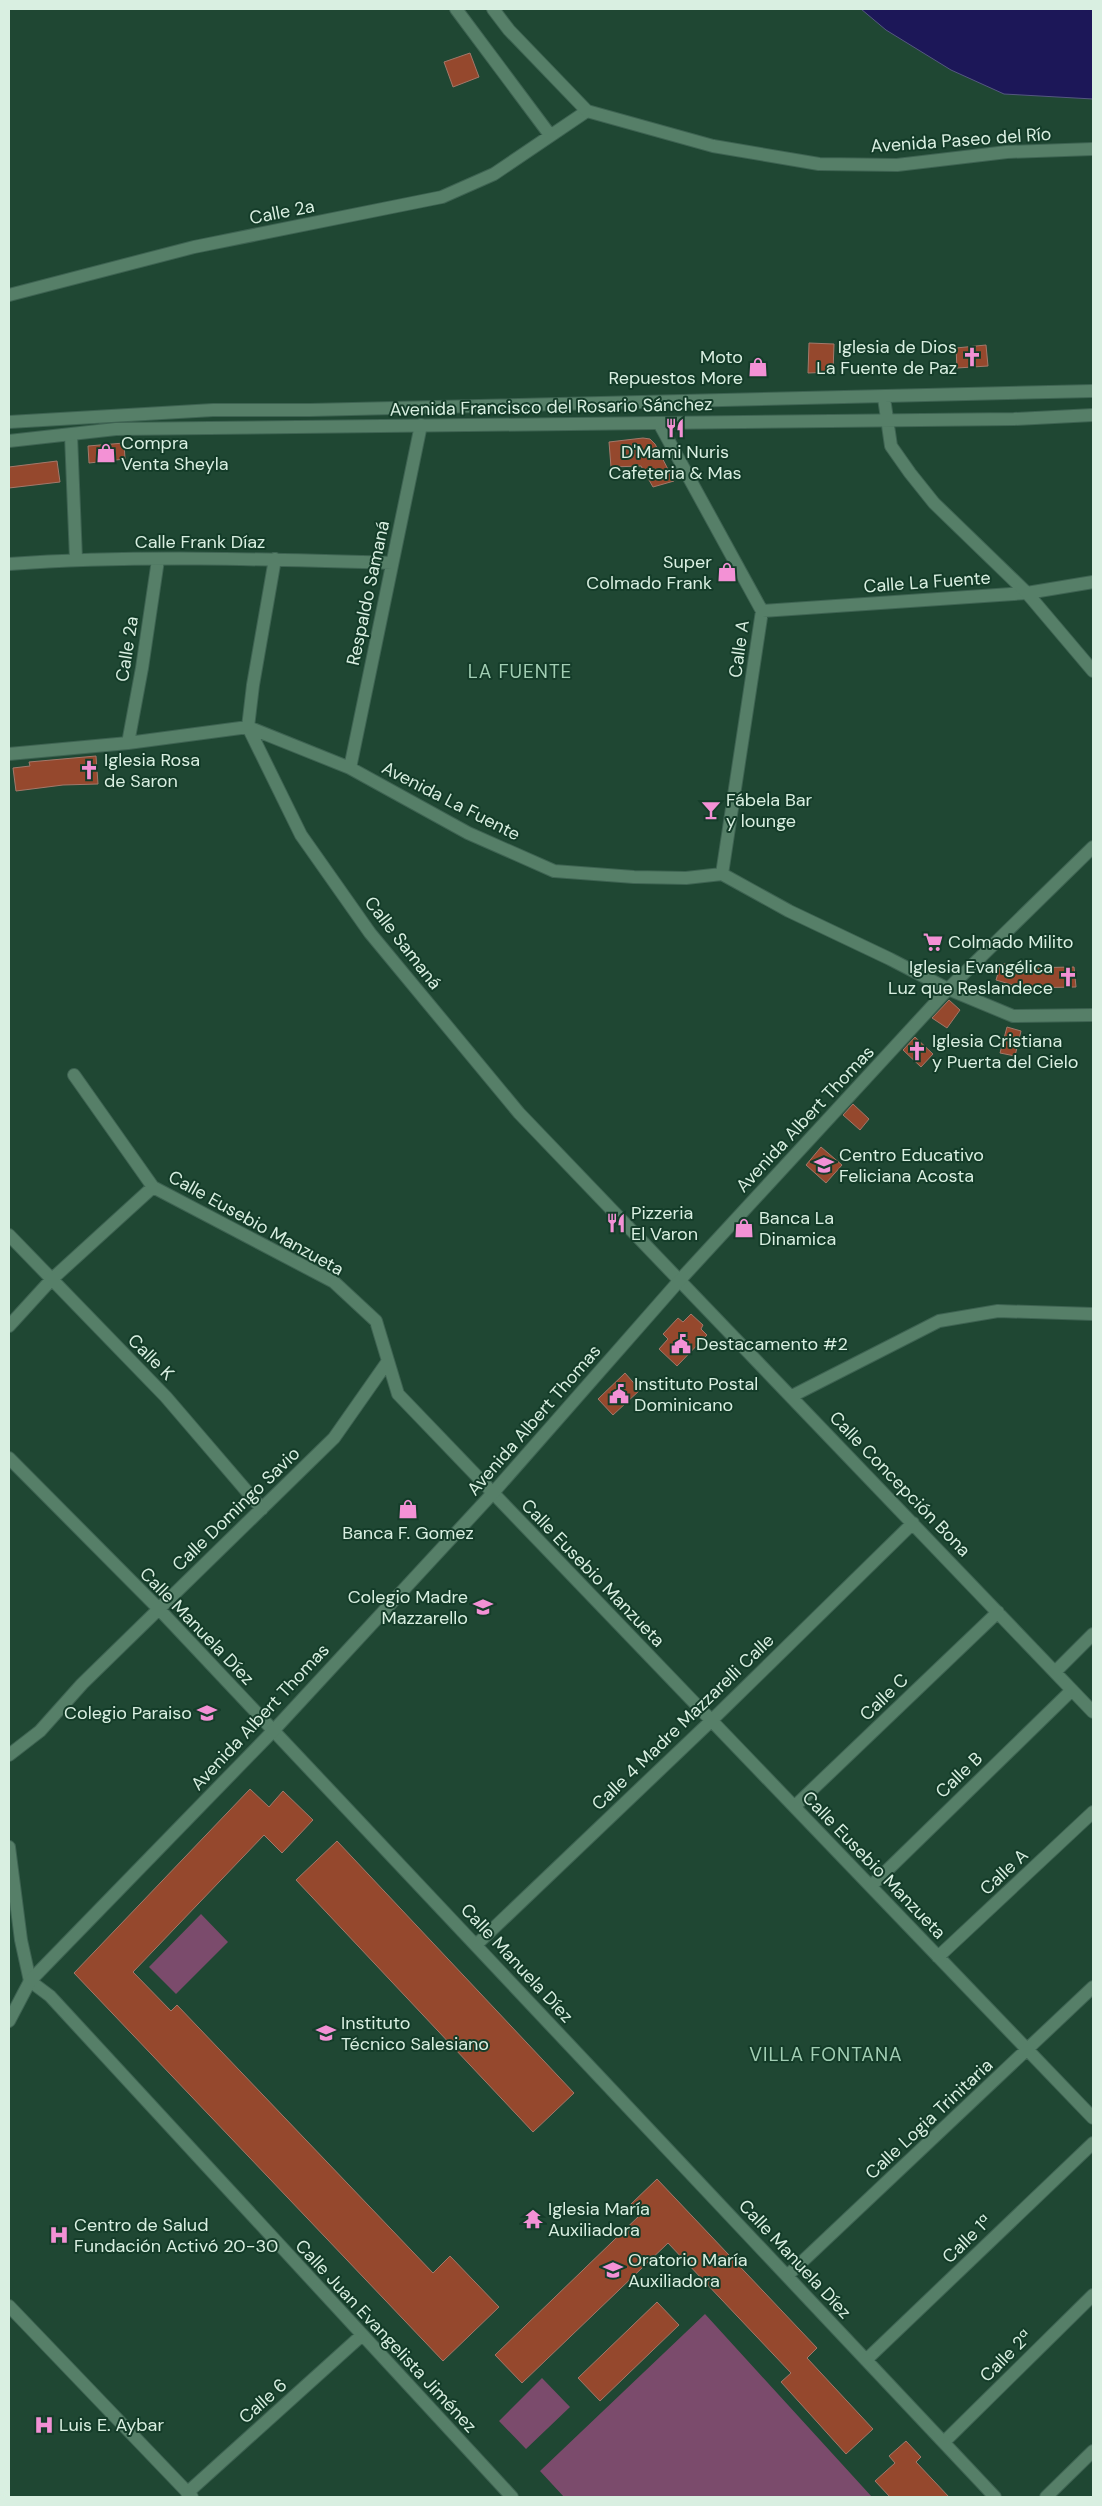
<svg xmlns="http://www.w3.org/2000/svg" width="1102" height="2506" font-family="'DM Sans',sans-serif">
	<rect width="100%" height="100%" fill="#1f4733"/>
	<!-- green -->
	<path fill="#7b4b6c" d="M201,1914L228,1942L176,1994L149,1967Z
		M705,2314L872,2497H564L540,2471Z
		M542,2378L570,2407L526,2449L499,2421Z"/>
	<!-- water -->
	<path fill="#1c1758" stroke="#555881" d="M861,9H1093V99L1004,94L951,70L886,30Z"/>
	<!-- building -->
	<path fill="#95482d" stroke="#a3786a" d="M470,53L479,77L453,87L444,62Z
		M809,343L834,344L833,372L808,373Z
		M986,345L988,366L957,368L956,348Z
		M643,438L650,439L655,444L674,481L653,487L641,466L611,467L609,442Z
		M124,443L125,459L89,463L88,446Z
		M57,461L60,482L9,488V467Z
		M96,756L98,784L63,785L16,791L13,768L30,766L29,762Z
		M1001,963L1019,968L1074,967L1076,987L1023,988L996,980Z
		M949,1000L960,1010L947,1028L932,1018Z
		M1007,1027L1021,1031L1015,1056L1000,1053Z
		M915,1037L933,1054L921,1067L903,1050Z
		M853,1104L869,1119L860,1130L843,1115Z
		M821,1147L842,1165L826,1183L806,1165Z
		M691,1314L703,1325L701,1329L707,1335L677,1366L659,1349L668,1339L663,1334L678,1318L683,1322Z
		M625,1373L640,1390L613,1415L598,1399Z
		M250,1789L269,1807L283,1791L313,1820L282,1853L264,1835L133,1972L171,2011L177,2005L433,2273L450,2256L499,2307L443,2361L74,1973Z
		M337,1841L574,2093L533,2132L296,1880Z
		M657,2179L817,2348L807,2358L873,2429L846,2454L781,2382L791,2373L668,2243L522,2383L495,2355L641,2214L631,2204Z
		M657,2302L679,2325L600,2401L578,2378Z
		M906,2441L921,2457L916,2462L949,2497H890L875,2481L895,2463L889,2456Z"/>
	<g fill="none" stroke-linecap="round" stroke-linejoin="round">
		<defs>
			<path id="street" d="M456,9L550,135
				M9,295L194,247L442,197L494,174L587,111
				M659,423L762,611L722,874
				M71,435L76,559
				M275,559L253,685L248,727L301,835L370,933L519,1113L1093,1712
				M9,564C136,555 264,559 392,563
				M762,611L1027,593
				M128,743L142,668L158,560
				M9,754L128,743L248,727L350,768L468,833L554,871L634,877L686,878L722,874L789,911L890,959L948,989L1013,1016L1093,1015
				M350,768L421,425
				M74,1075L153,1187L334,1282L376,1321L398,1394L1093,2118
				M9,1235L166,1397L262,1509
				M9,1326L51,1280L153,1187
				M792,1396L939,1321L998,1311L1093,1314
				M9,1458L158,1608L995,2497
				M1055,1672L1093,1634
				M9,1755L40,1731L82,1684L334,1438L388,1361
				M795,1806L998,1612
				M9,1847L21,1940L30,1981L50,1996L512,2497
				M871,1886L1072,1690
				M476,1945L712,1720L913,1523
				M938,1957L1093,1812
				M787,2276L1093,1987
				M9,2306L192,2497
				M866,2360L1093,2143
				M944,2442L1093,2295
				M187,2493L361,2336"/>
			<path id="secondary" d="M493,9L509,30L587,111L713,146L819,164L897,165L1007,152L1093,149
				M884,398L891,446L910,473L934,503L1027,593L1093,671
				M9,422L213,410H310L1093,391
				M9,441L116,429L1014,419L1093,415
				M1027,593L1093,582
				M9,2021L30,1981L273,1731L492,1494L679,1281L948,989L1093,847
				M1046,2497L1093,2451"/>
		</defs>
		<!-- street casing -->
		<use href="#street" stroke="#3e6352" stroke-width="14"/>
		<!-- secondary casing -->
		<use href="#secondary" stroke="#3e6352" stroke-width="14"/>
		<!-- street -->
		<use href="#street" stroke="#567f68" stroke-width="12"/>
		<!-- secondary -->
		<use href="#secondary" stroke="#567f68" stroke-width="12"/>
	</g>
	<!-- icons -->
	<defs>
		<symbol id="church-bare" viewBox="-9 -9 18 18"><path d="M-1.2-6h2.4v3.5h3.3v2.4h-3.3V6h-2.4V-.1h-3.3v-2.4h3.3Z" fill="#f391d5" stroke="#143c29" stroke-width="2.5" paint-order="stroke"/></symbol>
		<symbol id="shop-bare" viewBox="-9 -9 18 18"><path d="M-5-2.5h2.3a2.7 3.5 0 0 1 5.4 0H5L5.5 6h-11ZM-1.5-2.5h3a1.5 2.3 0 0 0-3 0Z" fill="#f391d5" stroke="#143c29" stroke-width="2.5" paint-order="stroke"/></symbol>
		<symbol id="restaurant-bare" viewBox="-9 -9 18 18"><path d="M-5-6h1v4h1v-4h1v4h1v-4h1v5L-1.5 .5V6h-2V.5L-5-1ZM5-6V6H3V1.5H1.5Q1.5-4 5-6Z" fill="#f391d5" stroke="#143c29" stroke-width="2.5" paint-order="stroke"/></symbol>
		<symbol id="bar-bare" viewBox="-9 -9 18 18"><path d="M-6-5H6L.8 .8V4.5H3.5V6h-7V4.5H-.8V.8Z" fill="#f391d5" stroke="#143c29" stroke-width="2.5" paint-order="stroke"/></symbol>
		<symbol id="supermarket-bare" viewBox="-9 -9 18 18"><path d="M-6-5.5h2.5l.6 2H6L4.5 2H-2.5L-4.4-4H-6ZM-1.5 3.2a1.3 1.3 0 1 0 .1 0ZM3 3.2a1.3 1.3 0 1 0 .1 0Z" fill="#f391d5" stroke="#143c29" stroke-width="2.5" paint-order="stroke"/></symbol>
		<symbol id="school-bare" viewBox="-9 -9 18 18"><path d="M0-5L7-2L0 1L-7-2ZM-4 1L0 2.5L4 1V4Q0 6-4 4Z" fill="#f391d5" stroke="#143c29" stroke-width="2.5" paint-order="stroke"/></symbol>
		<symbol id="civic-bare" viewBox="-9 -9 18 18"><path d="M-.6-6.5H3V-4.5H.6V-3L4-1V1h2V6H-6V1h2V-1L-.6-3ZM-1.2 2.5V6h2.4V2.5Z" fill="#f391d5" stroke="#143c29" stroke-width="2.5" paint-order="stroke"/></symbol>
		<symbol id="temple-bare" viewBox="-9 -9 18 18"><path d="M0-6L5-2H3V0L6.5 2.5H4V6H1.5V3h-3V6H-4V2.5H-6.5L-3 0V-2H-5Z" fill="#f391d5" stroke="#143c29" stroke-width="2.5" paint-order="stroke"/></symbol>
		<symbol id="hospital-bare" viewBox="-9 -9 18 18"><path d="M-5-5h3v3.5h4V-5h3V5h-3V1.5h-4V5h-3Z" fill="#f391d5" stroke="#143c29" stroke-width="2.5" paint-order="stroke"/></symbol>
	</defs>
	<g fill-rule="evenodd">
		<use href="#church-bare" x="958" y="343" width="28" height="28"/>
		<use href="#shop-bare" x="744" y="353" width="28" height="28"/>
		<use href="#restaurant-bare" x="661" y="414" width="28" height="28"/>
		<use href="#shop-bare" x="92" y="439" width="28" height="28"/>
		<use href="#shop-bare" x="713" y="558" width="28" height="28"/>
		<use href="#church-bare" x="75" y="756" width="28" height="28"/>
		<use href="#bar-bare" x="697" y="796" width="28" height="28"/>
		<use href="#supermarket-bare" x="919" y="928" width="28" height="28"/>
		<use href="#church-bare" x="1054" y="963" width="28" height="28"/>
		<use href="#church-bare" x="903" y="1037" width="28" height="28"/>
		<use href="#school-bare" x="810" y="1151" width="28" height="28"/>
		<use href="#restaurant-bare" x="602" y="1209" width="28" height="28"/>
		<use href="#shop-bare" x="730" y="1214" width="28" height="28"/>
		<use href="#civic-bare" x="667" y="1330" width="28" height="28"/>
		<use href="#civic-bare" x="605" y="1380" width="28" height="28"/>
		<use href="#shop-bare" x="394" y="1495" width="28" height="28"/>
		<use href="#school-bare" x="469" y="1593" width="28" height="28"/>
		<use href="#school-bare" x="193" y="1699" width="28" height="28"/>
		<use href="#school-bare" x="312" y="2019" width="28" height="28"/>
		<use href="#temple-bare" x="519" y="2205" width="28" height="28"/>
		<use href="#hospital-bare" x="45" y="2221" width="28" height="28"/>
		<use href="#school-bare" x="599" y="2256" width="28" height="28"/>
		<use href="#hospital-bare" x="30" y="2411" width="28" height="28"/>
	</g>
	<g text-anchor="middle" dominant-baseline="central" stroke-width="4" stroke-linejoin="round" paint-order="stroke">
		<!-- street labels -->
		<g font-size="18" fill="#d9efe1" stroke="#143c29">
			<text transform="translate(961 140) rotate(-4)">Avenida Paseo del Río</text>
			<text transform="translate(282 212) rotate(-11)">Calle 2a</text>
			<text transform="translate(551 407) rotate(-1)">Avenida Francisco del Rosario Sánchez</text>
			<text x="200" y="542">Calle Frank Díaz</text>
			<text transform="translate(927 582) rotate(-4)">Calle La Fuente</text>
			<text transform="translate(368 593) rotate(-78)">Respaldo Samaná</text>
			<text transform="translate(127 649) rotate(-81)">Calle 2a</text>
			<text transform="translate(739 649) rotate(-82)">Calle A</text>
			<text transform="translate(451 801) rotate(27)">Avenida La Fuente</text>
			<text transform="translate(403 943) rotate(52)">Calle Samaná</text>
			<text transform="translate(805 1119) rotate(-47)">Avenida Albert Thomas</text>
			<text transform="translate(256 1223) rotate(29)">Calle Eusebio Manzueta</text>
			<text transform="translate(151 1357) rotate(45)">Calle K</text>
			<text transform="translate(534 1420) rotate(-49)">Avenida Albert Thomas</text>
			<text transform="translate(900 1484) rotate(46)">Calle Concepción Bona</text>
			<text transform="translate(236 1509) rotate(-44)">Calle Domingo Savio</text>
			<text transform="translate(593 1573) rotate(46)">Calle Eusebio Manzueta</text>
			<text transform="translate(197 1626) rotate(46)">Calle Manuela Díez</text>
			<text transform="translate(884 1697) rotate(-44)">Calle C</text>
			<text transform="translate(260 1717) rotate(-47)">Avenida Albert Thomas</text>
			<text transform="translate(683 1722) rotate(-44)">Calle 4 Madre Mazzarelli Calle</text>
			<text transform="translate(959 1775) rotate(-44)">Calle B</text>
			<text transform="translate(874 1865) rotate(46)">Calle Eusebio Manzueta</text>
			<text transform="translate(1004 1872) rotate(-43)">Calle A</text>
			<text transform="translate(517 1963) rotate(47)">Calle Manuela Díez</text>
			<text transform="translate(929 2119) rotate(-43)">Calle Logia Trinitaria</text>
			<text transform="translate(967 2239) rotate(-44)">Calle 1ª</text>
			<text transform="translate(795 2259) rotate(47)">Calle Manuela Díez</text>
			<text transform="translate(386 2336) rotate(47)">Calle Juan Evangelista Jiménez</text>
			<text transform="translate(1006 2356) rotate(-45)">Calle 2ª</text>
			<text transform="translate(263 2401) rotate(-42)">Calle 6</text>
		</g>
		<!-- poi labels -->
		<g font-size="18" fill="#d9efe1" stroke="#143c29" text-anchor="start">
			<text x="957" y="347" text-anchor="end">Iglesia de Dios<tspan x="957" dy="21">La Fuente de Paz</tspan></text>
			<text x="743" y="357" text-anchor="end">Moto<tspan x="743" dy="21">Repuestos More</tspan></text>
			<text x="121" y="443">Compra<tspan x="121" dy="21">Venta Sheyla</tspan></text>
			<text x="675" y="452" text-anchor="middle">D'Mami Nuris<tspan x="675" dy="21">Cafeteria &amp; Mas</tspan></text>
			<text x="712" y="562" text-anchor="end">Super<tspan x="712" dy="21">Colmado Frank</tspan></text>
			<text x="104" y="760">Iglesia Rosa<tspan x="104" dy="21">de Saron</tspan></text>
			<text x="726" y="800">Fábela Bar<tspan x="726" dy="21">y lounge</tspan></text>
			<text x="948" y="942">Colmado Milito</text>
			<text x="1053" y="967" text-anchor="end">Iglesia Evangélica<tspan x="1053" dy="21">Luz que Reslandece</tspan></text>
			<text x="932" y="1041">Iglesia Cristiana<tspan x="932" dy="21">y Puerta del Cielo</tspan></text>
			<text x="839" y="1155">Centro Educativo<tspan x="839" dy="21">Feliciana Acosta</tspan></text>
			<text x="631" y="1213">Pizzeria<tspan x="631" dy="21">El Varon</tspan></text>
			<text x="759" y="1218">Banca La<tspan x="759" dy="21">Dinamica</tspan></text>
			<text x="696" y="1344">Destacamento #2</text>
			<text x="634" y="1384">Instituto Postal<tspan x="634" dy="21">Dominicano</tspan></text>
			<text x="408" y="1533" text-anchor="middle">Banca F. Gomez</text>
			<text x="468" y="1597" text-anchor="end">Colegio Madre<tspan x="468" dy="21">Mazzarello</tspan></text>
			<text x="192" y="1713" text-anchor="end">Colegio Paraiso</text>
			<text x="341" y="2023">Instituto<tspan x="341" dy="21">Técnico Salesiano</tspan></text>
			<text x="548" y="2209">Iglesia María<tspan x="548" dy="21">Auxiliadora</tspan></text>
			<text x="74" y="2225">Centro de Salud<tspan x="74" dy="21">Fundación Activó 20-30</tspan></text>
			<text x="628" y="2260">Oratorio María<tspan x="628" dy="21">Auxiliadora</tspan></text>
			<text x="59" y="2425">Luis E. Aybar</text>
		</g>
		<!-- neighbourhood labels -->
		<g font-size="19" letter-spacing="1" fill="#a2ceb4" stroke="#143c29">
			<text x="520" y="671">LA FUENTE</text>
			<text x="826" y="2054">VILLA FONTANA</text>
		</g>
	</g>
	<!-- border -->
	<rect width="1102" height="2506" fill="none" stroke="#d9efe1" stroke-width="20"/>
</svg>
